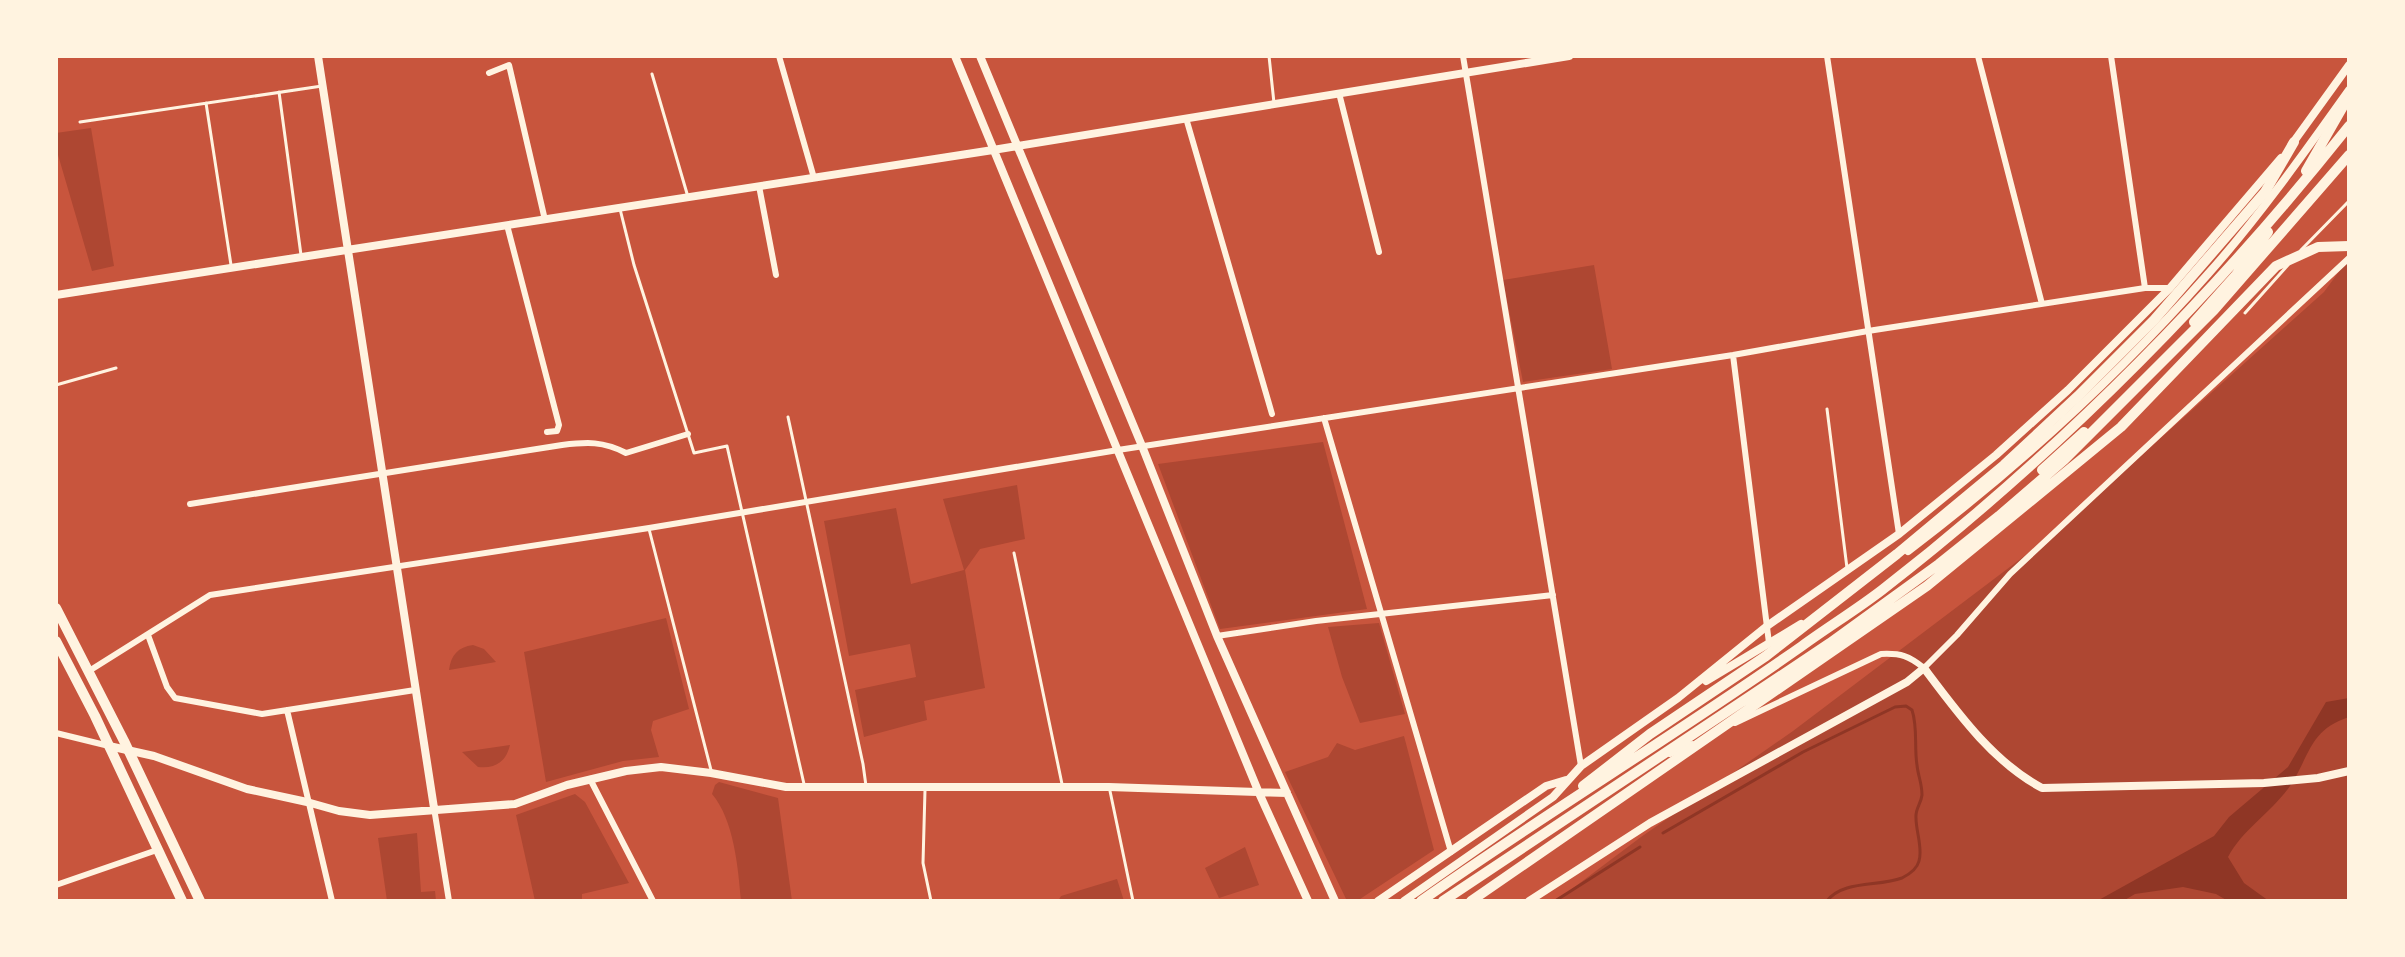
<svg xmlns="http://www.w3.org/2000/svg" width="2405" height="957" font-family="Commissioner,sans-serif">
	<rect width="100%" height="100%" fill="#c8553d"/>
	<!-- green -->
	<path fill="#ae4732" d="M91,128L114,266L92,271L56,148V133Z
		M2349,258V901H1556L1641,837L1793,731L2051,536L2324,292Z
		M1594,265L1612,369L1523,382L1503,280Z
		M1323,442L1367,609L1220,629L1158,464Z
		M1017,485L1025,539L980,549L965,570L985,688L924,701L927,720L864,737L855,690L916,677L910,644L849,656L824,521L896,508L911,584L964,570L943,499Z
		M666,618L689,709L653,721L651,730L659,757L623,761L546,782L524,652Z
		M1379,623L1405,714L1360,723L1342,677L1328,627Z
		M473,645L484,649L496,662L449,670C451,655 458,647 473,645Z
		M1404,736L1434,850L1357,901H1347L1285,772L1328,757L1337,743L1355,750Z
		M510,745C506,762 495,769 478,767L462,752Z
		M719,782L778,798L792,901H741C738,867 734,820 712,794L715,785Z
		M575,794L585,802L629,883L582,894V901H535L516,815Z
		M417,833L421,892L435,891L436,901H387L378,838Z
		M1245,847L1259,885L1219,898L1205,868Z
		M1117,879L1124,901H1058L1061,896Z"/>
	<!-- water -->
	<path fill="#8f3625" d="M2349,698V717C2309,730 2310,756 2290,786C2272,812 2243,829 2228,857L2244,883L2269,901H2228L2216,894L2183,887L2135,894L2123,901H2097L2214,836L2229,817L2288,767L2326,702Z"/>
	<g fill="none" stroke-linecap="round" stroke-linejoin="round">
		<!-- stream -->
		<path stroke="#8f3625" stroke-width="3" d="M1663,833L1803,752L1895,707L1906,706L1912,710C1918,728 1914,747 1917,765C1918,776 1922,783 1922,795C1921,804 1915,809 1916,818C1916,832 1923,848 1919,861C1917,869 1908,875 1902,878C1878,887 1843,880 1827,901
			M1555,901L1640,847"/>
		<!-- service -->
		<path stroke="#fff3e0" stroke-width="3" d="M1269,56L1274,103
			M652,74L688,197
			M279,92L301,255
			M206,103L231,265
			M80,122L322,86
			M620,209L634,265L694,453L727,446L804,784
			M2301,250L2349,201
			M2245,313L2288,265
			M56,385L116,368
			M1827,409L1847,568
			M788,417L863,764L866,786
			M649,529L711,770
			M1014,553L1062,784
			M925,790L923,863L931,901
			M1110,791L1133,901"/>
		<!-- minor -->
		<path stroke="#fff3e0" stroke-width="6" d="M779,56L814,178
			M1463,56L1581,766
			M1827,56L1899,534
			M1978,56L2042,304
			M2111,56L2145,288
			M489,73L509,65L545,220
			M1339,93L1379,252
			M1186,118L1272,414
			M759,186L776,275
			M507,225L559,425L557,431L547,432
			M1733,355L1769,643
			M1324,418L1451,852
			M190,504L562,445C587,442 603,441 626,453L688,434
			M148,635L167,687L175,698L262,714L415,690
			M1217,636L1316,621L1553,595
			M89,671L210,595L649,528L1118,450L1733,355L1868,331L2145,288H2170
			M287,710L332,901
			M1735,723L1881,654C1901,653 1909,656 1924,668L1957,635L2010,574L2349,258
			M56,733L109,746
			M1670,754L1692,744
			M590,779L653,901
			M434,808L449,901
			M56,885L157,850"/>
		<!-- tertiary -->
		<path stroke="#fff3e0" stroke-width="8" d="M318,56L434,808
			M955,56L1259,793L1308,901
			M980,56L1142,446L1217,636L1335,901
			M2292,144L2349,65
			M56,295L993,150L1569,56
			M1908,551C2016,469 2118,376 2208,274C2259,217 2304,153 2349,90
			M1706,681L1801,624
			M109,746L154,756L247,789L307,802L339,811L370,815L515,804L567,785L626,771L661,767L711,773L786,787H1109L1287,793
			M1378,901L1546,786L1566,780
			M1404,901L1553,797L1581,766L1678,698L1767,626L1899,534L1996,455L2068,390L2170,288L2281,158
			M1529,901L1650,823L1907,682L1924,668C1957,712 1993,762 2042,788L2264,783L2318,778L2349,771"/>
		<!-- primary -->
		<path stroke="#fff3e0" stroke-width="10" d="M56,608L124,741L200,901
			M56,641L95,716L182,901"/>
		<!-- trunk -->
		<path stroke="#fff3e0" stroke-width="10" d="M2306,171L2349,96
			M2194,322L2236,275L2268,232
			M2042,470L2084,432
			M1583,786L1650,734L1766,656L1897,554L2004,465L2078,396L2154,320L2265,192L2294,142
			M1421,901C1546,813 1677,734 1802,646C1828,627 1856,610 1882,590C2056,455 2212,298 2349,126
			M1443,901L1830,643L1939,564L1999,516L2064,460L2214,310L2349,155
			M1471,901L1927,586L2121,427L2276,266L2318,247L2349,246"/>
	</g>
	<!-- border -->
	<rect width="2405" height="957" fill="none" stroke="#fff3e0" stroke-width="116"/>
</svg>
